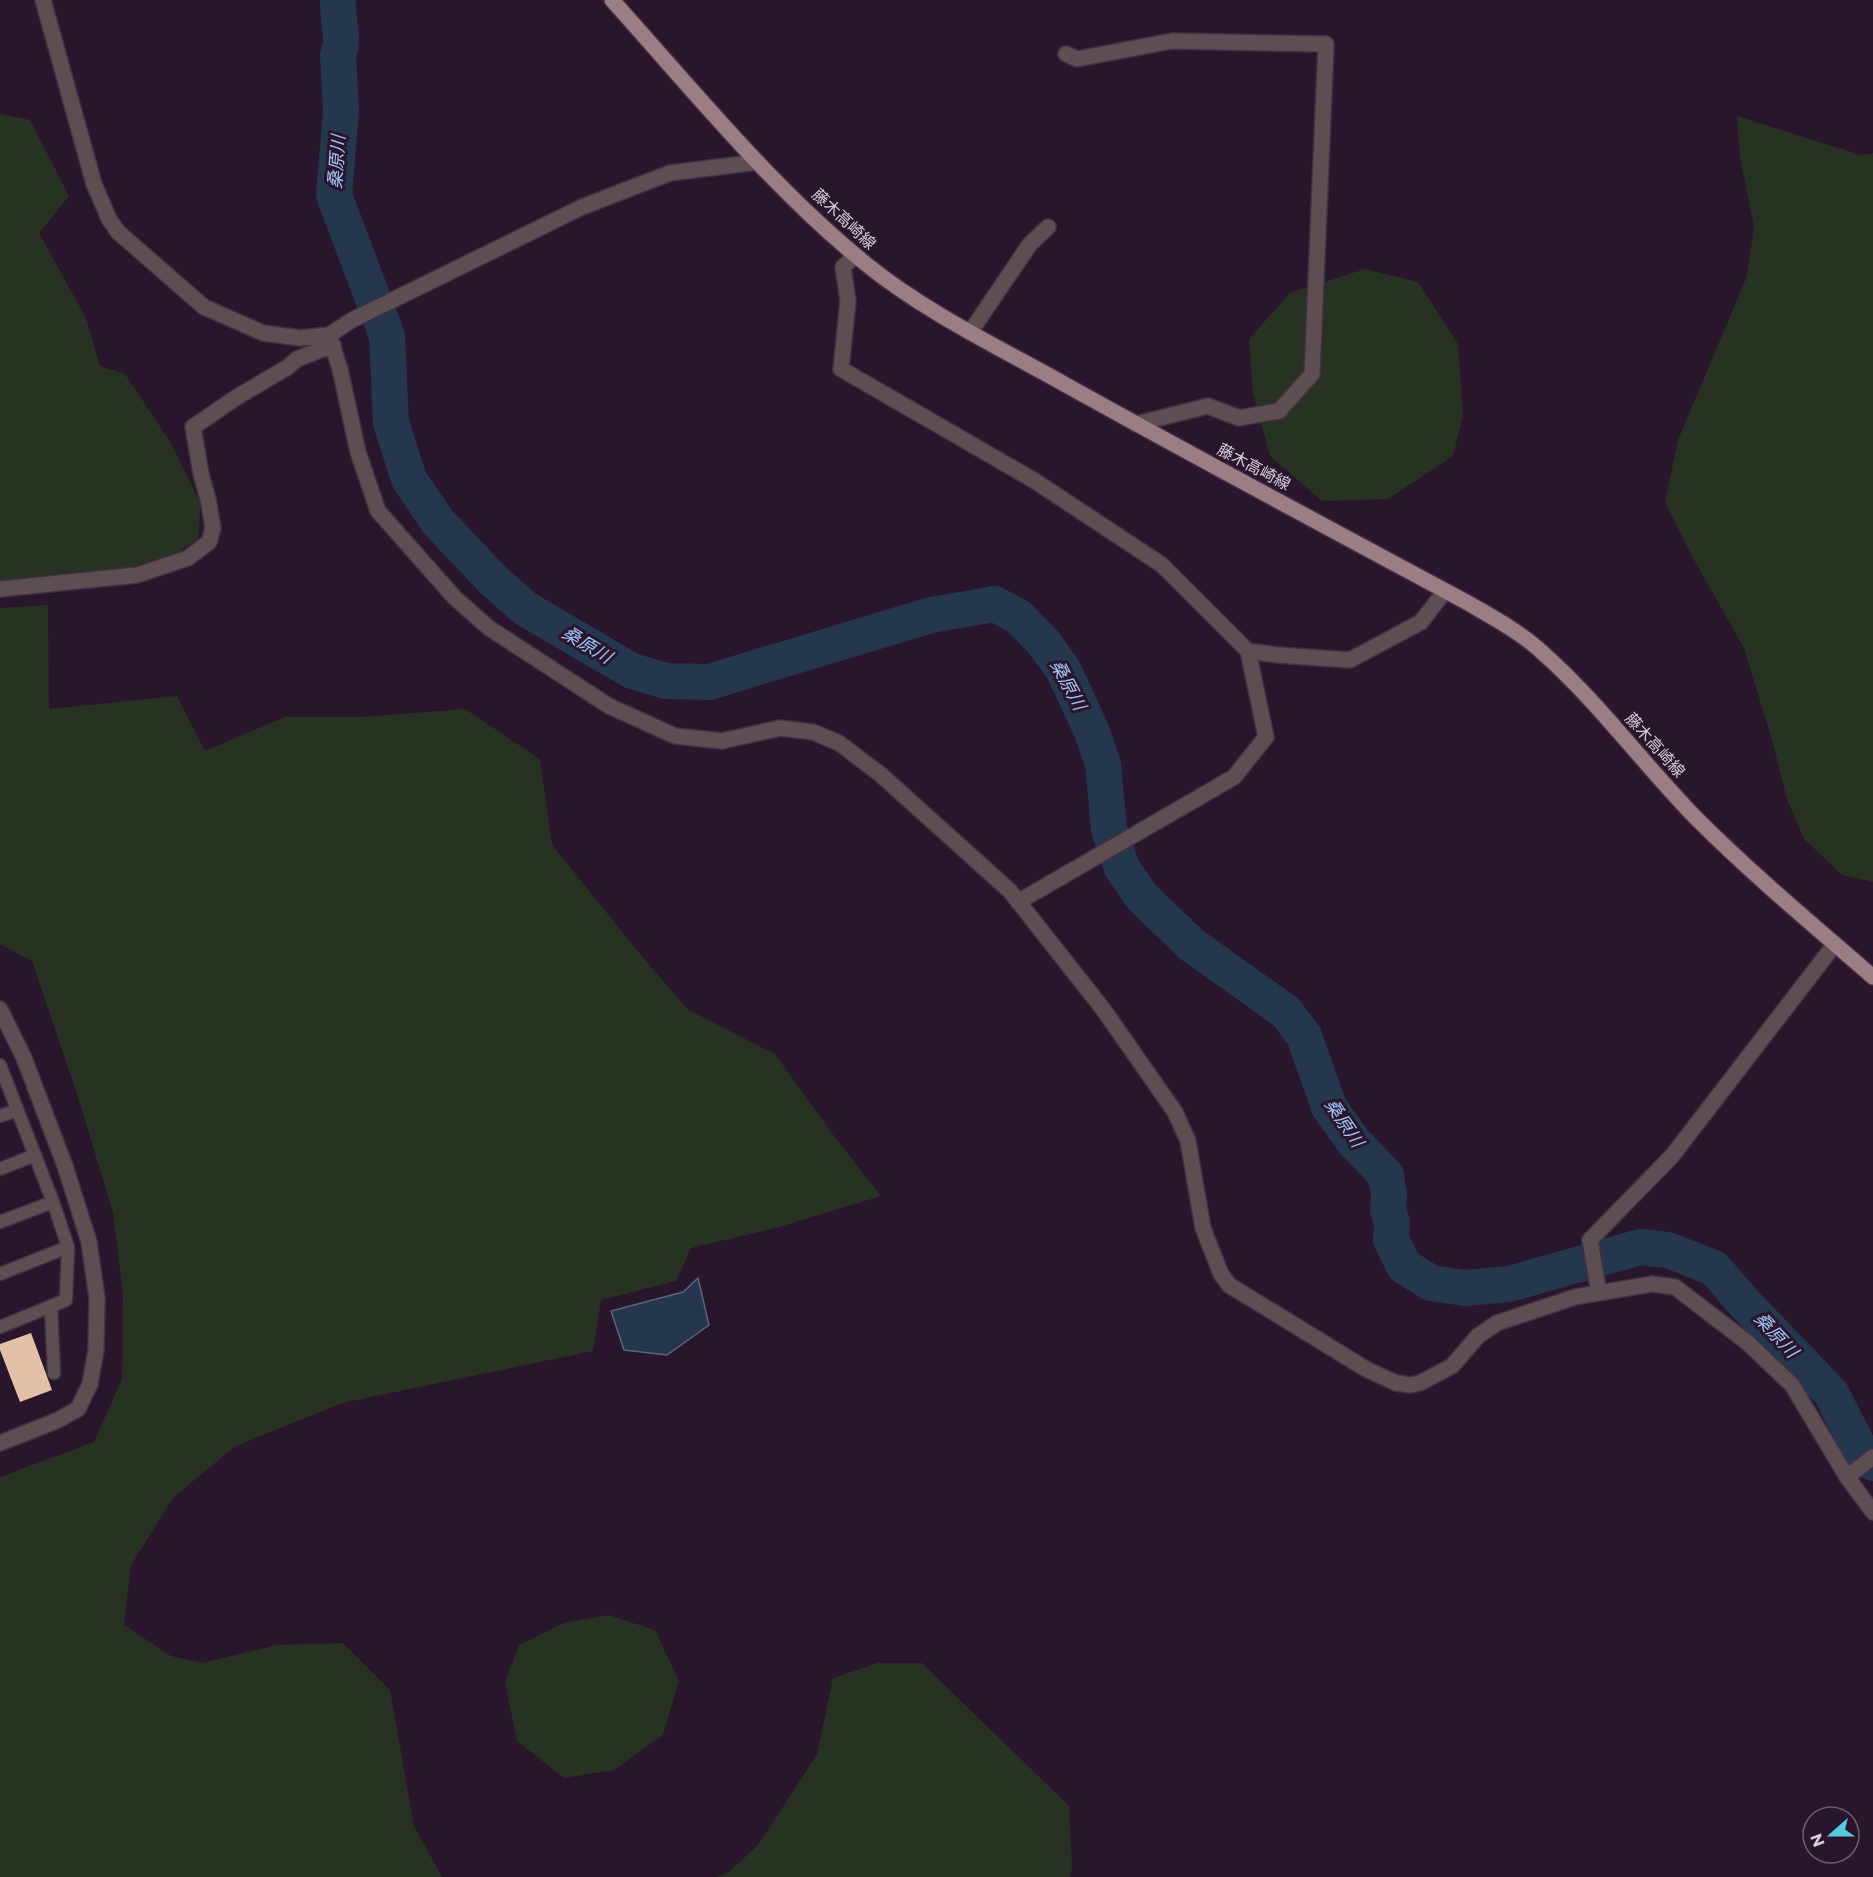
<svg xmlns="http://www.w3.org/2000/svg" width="1873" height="1877" font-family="Montserrat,'Noto Sans JP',sans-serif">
	<rect width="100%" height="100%" fill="#29162c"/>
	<!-- green -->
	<path fill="#273223" d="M0,114L30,120L69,196L39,233L86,318L100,366L125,374L171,443L200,502L199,538L178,552L131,567L0,580Z
		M1737,116L1861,155L1873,153V882L1842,875L1804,839L1787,799L1772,740L1744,648L1692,556L1665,502L1678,440L1747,276L1754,227L1740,157Z
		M1365,269L1418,282L1458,344L1463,415L1453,456L1388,499L1322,501L1270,456L1253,393L1249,339L1290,293Z
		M48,605L49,709L177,696L205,751L285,717H362L465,709L540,759L552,845L640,954L687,1009L775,1054L834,1136L881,1196L776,1228L691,1248L676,1281L601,1300L593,1351L342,1403L234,1447L173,1498L131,1565L124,1625L171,1656L202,1663L277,1645L343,1643L390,1690L414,1826L442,1877H0V1477L94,1442L122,1379L123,1294L113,1212L76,1091L32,961L0,944V608Z
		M608,1615L655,1630L679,1681L663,1735L614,1770L564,1778L517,1741L505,1682L519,1645L564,1623Z
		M877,1663H922L1069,1806L1072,1868L1070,1877H716L729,1872L759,1844L817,1754L833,1678Z"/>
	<!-- water -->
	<path fill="#25364f" stroke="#5b6479" stroke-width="1.5" d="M698,1278L709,1325L667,1355L624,1350L611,1311L683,1292Z"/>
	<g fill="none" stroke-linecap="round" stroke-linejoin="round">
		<!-- river -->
		<path stroke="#25364f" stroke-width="36" d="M338,0C337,16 345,42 338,54L341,111L334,195L387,336L391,423L409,479L438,522L494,581L526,609L632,671L666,681L709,682L931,615L995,604L1019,617L1044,643L1064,671L1092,732L1103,764L1109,829L1122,868L1142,897L1192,945L1286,1012L1304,1036L1329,1107L1354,1142L1386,1175L1389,1196L1388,1210L1392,1222L1391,1240L1404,1266L1431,1283L1465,1288L1509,1284L1640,1247L1668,1250L1714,1268L1746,1305L1831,1393L1858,1446L1873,1463"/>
	</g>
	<!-- building -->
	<path fill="#e2c1a8" d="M31,1333L52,1390L20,1402L0,1350V1344Z"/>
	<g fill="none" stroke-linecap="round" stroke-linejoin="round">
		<defs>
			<path id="service" d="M0,1065L53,1202L68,1247L0,1274
				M0,1116L17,1110
				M0,1169L35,1155
				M0,1222L53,1202
				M51,1307L54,1373
				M0,1327L66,1300L68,1247"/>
			<path id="minor" d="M43,0L94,184L109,219L118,232L204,307L263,333L300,338L329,335L352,320L582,207L670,173L758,162
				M1066,54L1077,59L1172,41L1326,44L1312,374L1279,411L1239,418L1208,406L1136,424
				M856,255L843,267L848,301L841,369L1035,481L1162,565L1248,651
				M971,331L1030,244L1048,227
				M329,335L340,369L358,452L378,511L455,598L489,628L609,706L675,736L722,741L780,728L813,732L839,743L880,774L1010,891L1103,1009L1175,1112L1188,1141L1203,1228L1221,1274L1229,1285L1366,1369L1396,1383L1410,1385L1420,1383L1452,1366L1478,1336L1497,1323L1575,1297L1652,1284L1675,1287L1748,1343L1792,1385L1847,1477L1873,1512
				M0,589L137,575L188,558L209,542L213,528L208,499L201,474L193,427L237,397L288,367L297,359L333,345
				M1018,902L1234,777L1266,737L1248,651L1277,655L1350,660L1421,622L1445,591
				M0,1009L24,1058L65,1166L89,1242L97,1298L96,1350L90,1384L78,1409L56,1421L0,1443
				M1599,1293L1590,1240L1672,1156L1835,944
				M1847,1477L1873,1457"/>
			<path id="primary" d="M612,0C693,90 772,188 866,264C925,312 1000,348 1066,385C1199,459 1334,531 1468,603C1494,618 1522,633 1544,654C1600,704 1644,765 1696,818C1752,874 1813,925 1873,977"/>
		</defs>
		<!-- service casing -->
		<use href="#service" stroke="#423045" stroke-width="15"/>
		<!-- minor casing -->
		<use href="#minor" stroke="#423045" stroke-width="18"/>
		<!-- primary casing -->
		<use href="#primary" stroke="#423045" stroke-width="18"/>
		<!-- service -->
		<use href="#service" stroke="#5e4e51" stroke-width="12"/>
		<!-- minor -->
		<use href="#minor" stroke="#5e4e51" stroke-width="15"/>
		<!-- primary -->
		<use href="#primary" stroke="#9d7d84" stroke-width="15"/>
	</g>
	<g text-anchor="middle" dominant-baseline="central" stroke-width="6" stroke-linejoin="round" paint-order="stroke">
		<!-- street labels -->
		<g font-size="16" fill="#dacedc" stroke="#29162c">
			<text transform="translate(844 219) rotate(43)">藤木高崎線</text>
			<text transform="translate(1254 467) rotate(28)">藤木高崎線</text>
			<text transform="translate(1655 745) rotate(48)">藤木高崎線</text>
		</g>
		<!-- water labels -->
		<g font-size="18" font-style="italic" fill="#a2c5f7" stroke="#29162c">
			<text transform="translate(337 162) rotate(-86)">桑原川</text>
			<text transform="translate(587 645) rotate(31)">桑原川</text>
			<text transform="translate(1068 685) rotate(62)">桑原川</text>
			<text transform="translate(1344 1123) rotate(56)">桑原川</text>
			<text transform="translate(1776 1335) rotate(47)">桑原川</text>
		</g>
	</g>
	<!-- north arrow -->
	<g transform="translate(1831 1835) rotate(249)"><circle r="28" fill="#29162c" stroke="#706072" stroke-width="1.5"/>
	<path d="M0-4.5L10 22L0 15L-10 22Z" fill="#56c9e0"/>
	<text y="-9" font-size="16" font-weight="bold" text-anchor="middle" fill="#dacedc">N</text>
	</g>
</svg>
